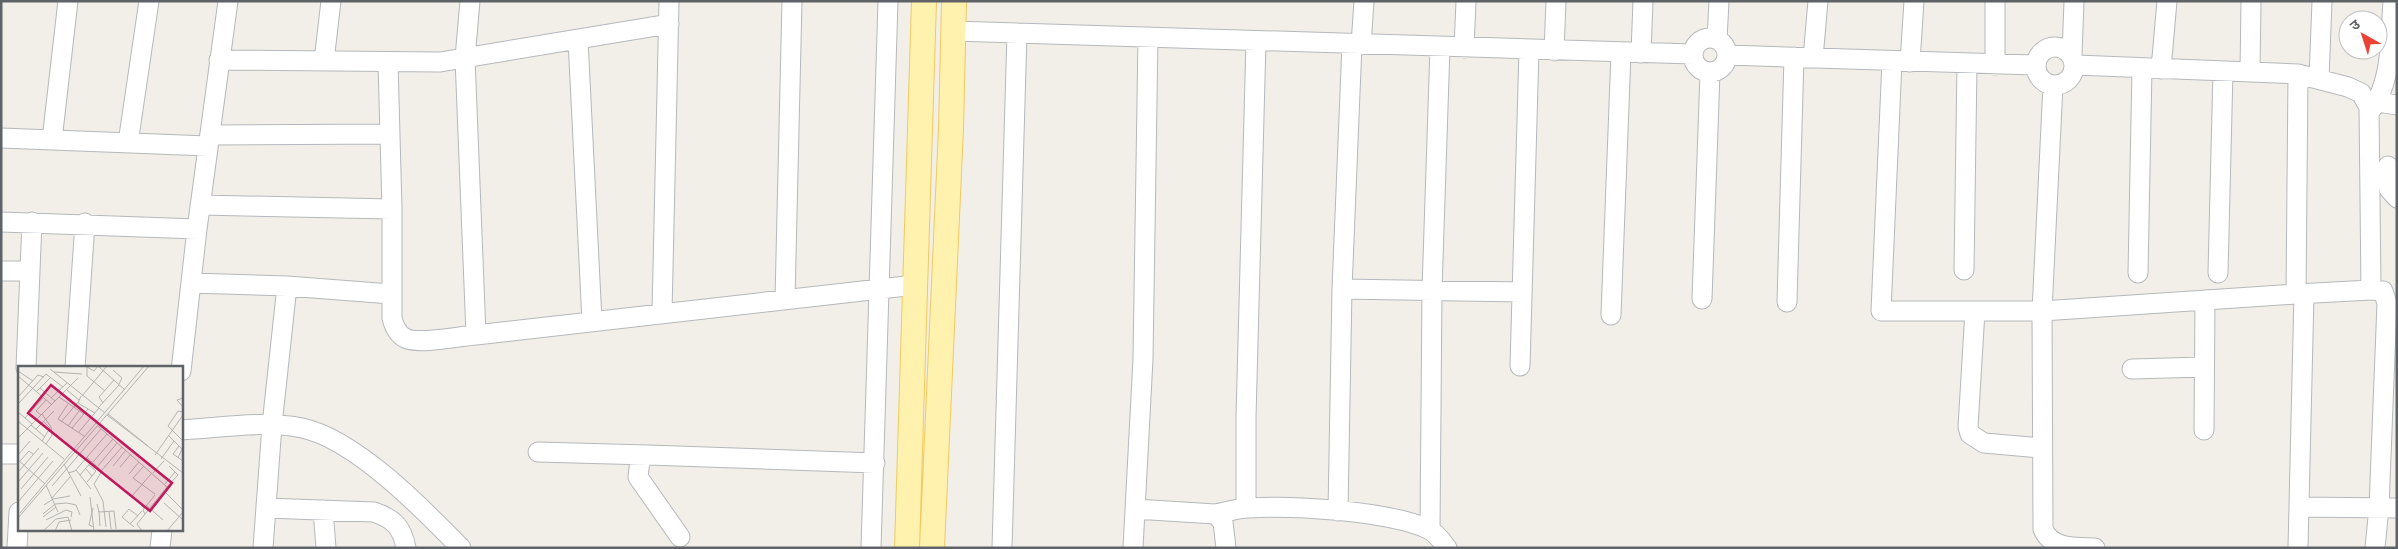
<svg xmlns="http://www.w3.org/2000/svg" width="2398" height="549" font-family="Ubuntu,'Noto Sans Devanagari',sans-serif">
	<rect width="100%" height="100%" fill="#f1efe8"/>
	<g fill="none" stroke-linecap="round" stroke-linejoin="round">
		<defs>
			<path id="minor" d="M470,1L465,58L476,335
				M1995,1V65
				M953,31L1693,54
				M1693 55a17 17 0 1 1 34 0a17 17 0 1 1-34 0Z
				M578,40L592,321
				M1717,40L1719,1
				M1361,45L1364,1
				M2036 66a19 19 0 1 1 38 0a19 19 0 1 1-38 0Z
				M1464,48L1466,1
				M1554,51L1556,1
				M1641,53L1643,1
				M1727,55L2035,65
				M2072,55L2074,1
				M1813,58L1818,1
				M219,60L440,62L669,24
				M324,61L331,1
				M1892,61L1881,311H2042L2296,294
				M388,62L392,209V318C394,326 397,334 405,338C418,345 460,336 476,335L915,285
				M1910,62L1914,1
				M2076,65L2298,74L2348,87L2361,93L2369,107L2371,290L2383,291L2387,303L2379,507L2375,548
				M2161,69L2167,1
				M2250,72L2251,1
				M2298,74L2296,294L2371,290
				M2319,79L2322,1
				M2053,85L2042,311L2043,529C2051,549 2075,547 2095,548
				M2378,102L2397,105
				M2369,113C2393,83 2390,38 2393,1
				M210,135L389,134
				M1,138L208,146
				M52,140L68,1
				M128,143L149,1
				M2388,166L2389,189L2397,198
				M200,205L392,209
				M1,222L197,229
				M1964,270L1967,64
				M1,271H30
				M2138,273L2142,68
				M2218,273L2223,71
				M191,283L287,286L391,294
				M1342,289L1522,292
				M785,299L792,1
				M1702,299L1710,73
				M1787,302L1794,57
				M1975,311L1968,427L1970,434L1984,443L2041,448
				M662,313L669,1
				M1611,315L1621,53
				M1520,366L1529,50
				M26,368L32,222
				M75,368L85,223
				M2132,369L2204,367
				M181,371L197,229L228,1
				M181,430C220,428 264,420 302,428C355,439 423,509 461,548
				M2204,430L2205,300
				M538,452L648,455
				M1,454H19
				M2299,507L2397,508
				M266,508L374,512C394,519 402,527 406,548
				M1246,508V417L1256,41
				M1135,509L1215,514L1223,522L1226,548
				M323,510L326,548
				M1338,511L1342,289L1352,44
				M1215,514C1226,512 1238,508 1249,508C1293,505 1388,511 1428,529C1435,532 1442,541 1447,548
				M1430,530L1432,290L1440,47
				M680,537L638,477L640,460L648,455L875,463
				M17,548L19,512
				M160,548L162,530
				M263,548L272,425L287,286
				M871,548L888,1
				M1002,548L1017,33
				M1133,548L1143,359L1148,37
				M2298,548L2304,294"/>
			<path id="major" d="M907,548L924,1
				M932,548L951,129L954,1"/>
		</defs>
		<!-- minor casing -->
		<use href="#minor" stroke="#b5b8bc" stroke-width="21"/>
		<!-- major casing -->
		<use href="#major" stroke="#f2c960" stroke-width="26"/>
		<!-- minor -->
		<use href="#minor" stroke="#fff" stroke-width="19"/>
		<!-- major -->
		<use href="#major" stroke="#fff2af" stroke-width="24"/>
	</g>
	<!-- overview -->
	<g transform="translate(18 366)">
		<rect width="165" height="165" fill="#f1efe8"/>
		<path fill="none" stroke="#b3b3b1" stroke-width="1" d="M80,0L76,5L69,1V10L87,25M80,0L107,24M32,3L87,47M95,4L104,12L101,18M0,5L15,15M36,6L64,8M0,10L33,38M22,22L37,35M49,24L61,34M18,26L33,11M63,30L60,37L77,47M64,30L89,0M0,31L20,9L26,11M41,31L66,48M33,32L49,17M165,32L159,34L165,41M85,37L81,31L96,14M0,38L28,8L45,21M50,38L40,53L66,70M80,42L101,19M0,46L14,58M165,46L160,45L150,60L165,75M24,48L33,61L34,69L28,78M90,48L130,80M23,49L18,45L28,34M89,49L165,107M7,52L25,32M1,56L46,93M43,56L60,36M13,59L27,71M50,60L61,45M80,60L149,121L119,158L124,165M54,62L70,43M18,63L36,45M60,67L81,42M151,70L164,83L160,92M0,72L60,12M24,75L32,62L26,56M161,80L155,88L165,95M0,89L12,75M137,89L165,49M143,93L156,75M0,94L27,118M2,95L11,85L15,88M73,95L84,105L76,118L85,135L88,161M75,96L95,73M46,98L63,130M71,99L78,105L74,110M80,100L99,77M95,100L108,84M126,100L115,112L137,128M102,101L113,88M68,103L74,110L69,116M58,104L73,123M84,104L104,81M1,105L21,82M50,107L57,105L89,68M135,107L146,95M111,108L121,96M62,109L73,96L69,91M0,116L25,87M147,118L157,106M28,119L40,146M34,120L83,63M148,122L160,109L151,100M3,123L30,91M146,125L165,144M147,126L164,143M72,131L76,165M34,132L52,111M0,136L35,95M146,137L165,154M79,138L81,146L96,145L98,163M26,139L35,133L52,130M128,139L145,154M75,142L71,159L76,161M126,142L114,130L133,108M81,145L82,160M91,145L93,163M2,147L126,0M25,148L37,138L49,137L58,139L62,149M127,148L125,144L137,129M25,151L38,141M0,152L131,0M28,154L48,144L54,146L53,151M112,158L124,145M116,161L104,151L111,143L120,150M25,165L38,153L50,151L54,165M37,165L41,156L53,154M149,165L165,146"/>
		<path fill="#c2185b" fill-opacity="0.15" stroke="#c2185b" stroke-width="2.5" d="M33,19L154,117L132,145L10,47Z"/>
		<rect width="165" height="165" fill="none" stroke="#5f6368" stroke-width="2.5"/>
	</g>
	<!-- border -->
	<rect width="2398" height="549" fill="none" stroke="#5f6368" stroke-width="5"/>
	<!-- north arrow -->
	<g transform="translate(2363 35) rotate(321)"><circle r="24" fill="#ffffff" stroke="#bfc1c3"/>
	<path d="M0-4L9 19L0 12L-9 19Z" fill="#ea4335"/>
	<text y="-8" font-size="14" font-weight="bold" text-anchor="middle" fill="#5f6368">उ</text>
	</g>
</svg>
